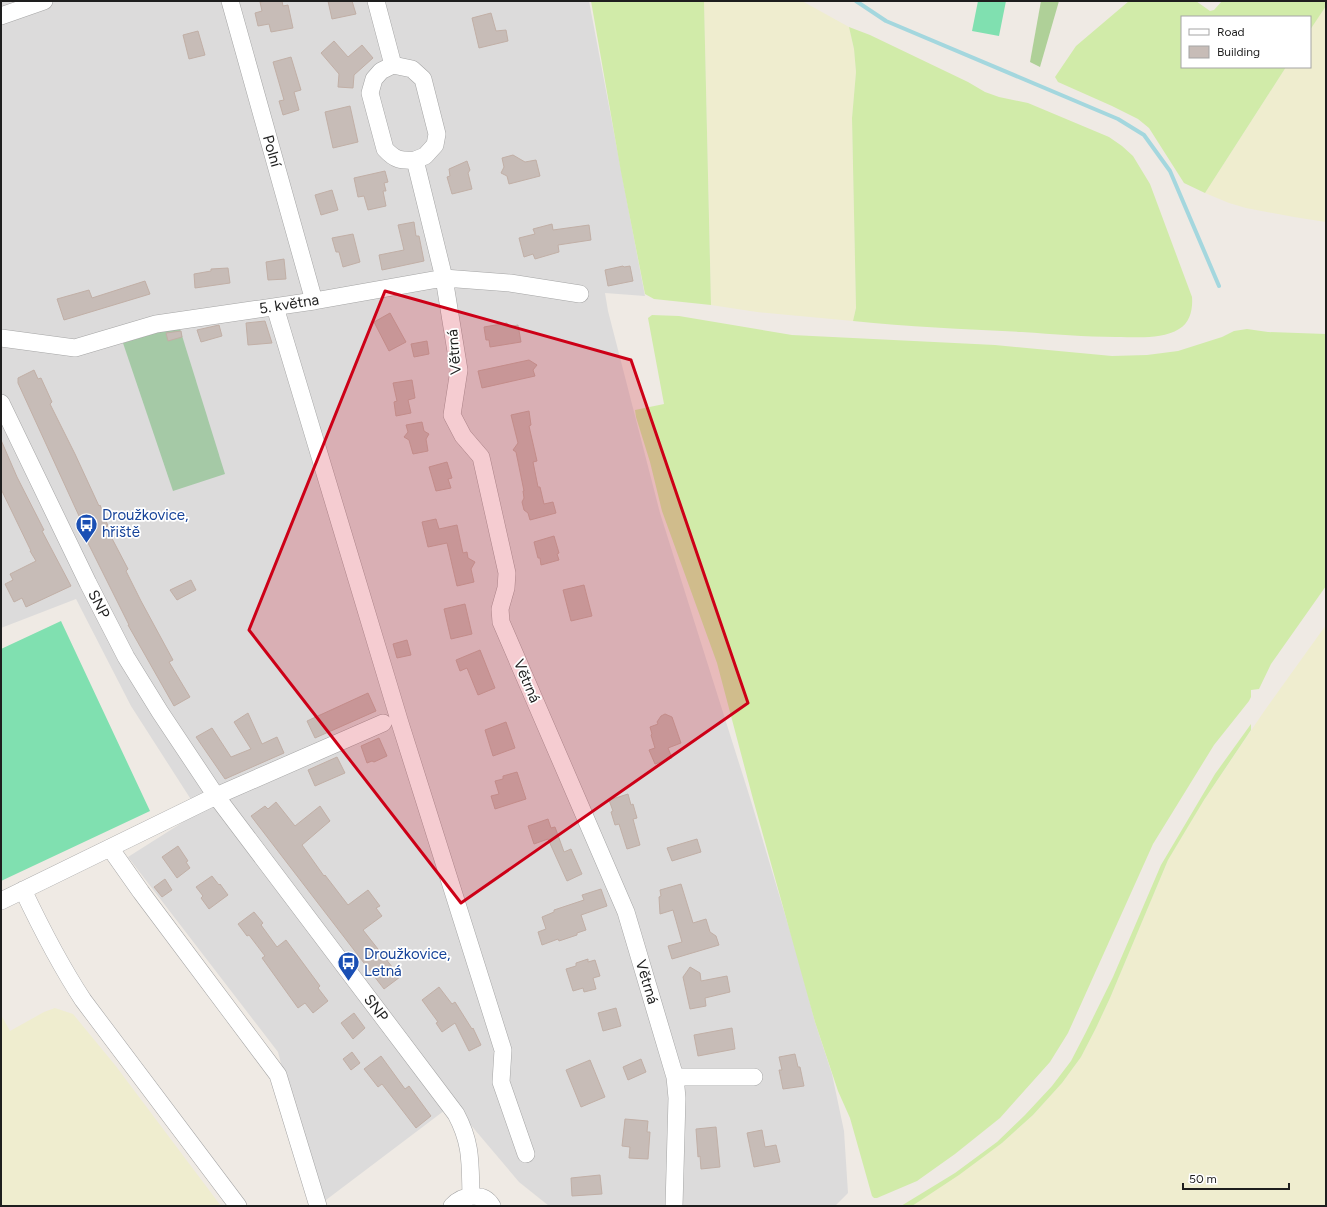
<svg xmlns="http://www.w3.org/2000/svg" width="1327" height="1207" font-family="Figtree,sans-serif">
	<rect width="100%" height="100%" fill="#efeae4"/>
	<!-- residential -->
	<path fill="#dcdbdb" d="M1,1H589L645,296L605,293L608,311L660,513L751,801L799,961L815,1022L832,1074L844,1131L848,1193L835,1206H549L519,1182L453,1104L322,1203L297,1126L278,1052L128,857L199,812L131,706L76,599L1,628Z"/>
	<!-- farmland -->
	<path fill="#efedcf" d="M704,1H802L849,27L854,49L856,72L852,118L856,308L853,321L757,312L711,305Z
		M1326,6V222L1294,217L1246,208L1229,203L1205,193L1286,67H1310V30Z
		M1326,625V1206H912L1002,1143L1033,1115L1062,1083L1081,1057L1096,1028L1110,998L1168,860L1204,800L1265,710Z
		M55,1008L73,1014L115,1065L221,1206H1V1015L10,1031L44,1012Z"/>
	<!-- grass -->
	<path fill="#d1eba9" d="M591,1H704L711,305L654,299L645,294L621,172Z
		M1129,1H1196L1210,11L1214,10L1222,1H1326V6L1310,30V17H1182V67H1286L1205,193L1184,183L1149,128L1138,119L1112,106L1058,82L1055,77L1076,46Z
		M849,27L870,35L968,82L985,92L999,97L1028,103L1109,137L1122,146L1133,156L1150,184L1192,297C1193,309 1190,323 1179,329C1161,340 1136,337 1116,337C1085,337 1054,334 1022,332C966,329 909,327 853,321L856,308L852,118L856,72L854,49Z
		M652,315L679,316L792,335L995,345L1112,356L1147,355L1178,351L1222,337L1234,331L1247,329L1268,332L1326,334V586L1271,664L1259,689L1251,690V697L1249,701L1214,745L1153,844L1068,1033L1050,1062L1000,1118L955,1154L917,1181L877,1198H874L872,1196L850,1118L838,1091L815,1022L753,799L717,663L662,511L650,462L636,417L635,410L664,404L648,318Z
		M1251,724V730L1204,800L1168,860L1110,998L1096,1028L1081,1057L1062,1083L1033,1115L1002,1143L959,1175L912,1206H901L955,1173L997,1142L1025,1115L1052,1086L1071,1061L1086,1032L1113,977L1161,865L1215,774Z"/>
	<!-- forest -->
	<path fill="#afd098" d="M1041,1H1059L1040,67L1030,62Z"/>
	<!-- cemetery -->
	<path fill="#a5c9a6" d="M179,326L225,474L173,491L123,343Z"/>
	<!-- pitch -->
	<path fill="#80e0b0" d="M978,1H1006L999,36L972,31Z
		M61,621L150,811L1,881V649Z"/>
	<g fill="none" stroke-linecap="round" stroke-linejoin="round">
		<!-- stream -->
		<path stroke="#a4d7de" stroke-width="4" d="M856,1L886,21L1118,119L1144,135L1170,171L1219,286"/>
	</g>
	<!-- building -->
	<path fill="#c7bcb7" stroke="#c1afa6" d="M266,1H282L283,6L288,5L293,28L271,32L269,24L258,26L255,13L262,11L260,2Z
		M328,1H352L356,14L332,19Z
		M491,13L496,31L506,30L508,41L479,48L472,18Z
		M198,31L205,55L189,59L183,35Z
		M334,41L348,57L362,45L373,58L354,75L353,88L338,87L339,74L321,53Z
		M291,57L301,90L294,92L299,110L283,115L279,101L284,100L273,62Z
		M350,106L358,142L333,148L325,112Z
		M513,155L525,162L536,160L540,176L509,184L507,176L501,173L504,167L502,158Z
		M467,161L470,170L468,173L472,189L452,194L447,177L450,176L449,169Z
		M385,171L388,182L384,183L386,191H383L386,206L368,210L364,196L358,197L354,178Z
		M332,190L338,210L321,215L315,195Z
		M414,222L416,236H419L424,261L382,270L379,255L404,250L398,225Z
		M552,224L553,230L589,225L591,240L558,245L559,252L535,259L533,254L524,257L519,238L535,234L533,229Z
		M353,234L360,262L343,267L339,252H336L332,238Z
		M284,259L286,279L268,280L266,262Z
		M623,266L624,267L630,266L633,281L608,286L605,270Z
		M228,268L230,283L195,288L194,274L211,271V269Z
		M145,281L150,294L64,320L57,299L89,290L92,298Z
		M390,313L406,342L389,351L374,322Z
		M265,321L272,343L248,345L246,323Z
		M507,323L508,327L518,325L521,342L490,347L489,340H486L484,327Z
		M219,325L222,336L201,342L197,330Z
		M181,331L182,337L168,341L166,333Z
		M427,341L429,354L414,357L411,344Z
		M529,360L537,365L533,370L535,376L482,388L478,371Z
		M34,370L38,379L41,378L52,402L50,404L75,454L99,506L100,505L108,526L106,527L128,569L126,571L141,601L173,660L169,662L190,697L174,706L128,625H129L88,543L82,530L85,529L18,383V378Z
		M412,380L415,398L408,400L411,413L396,416L394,402L397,401L393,383Z
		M529,411L531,425L529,426L537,461L533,462L538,487H540L544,504L553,502L556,513L530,520L528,513L524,510L522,502L524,498L523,491H524L516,452L513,450L518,443L511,415Z
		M422,422L424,431L429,434L426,439L428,451L413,454L409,440L404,437L408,432L406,425Z
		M1,440L17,477L44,530L42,531L71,586L26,607L22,598L14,602L5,584L13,580L10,574L36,561L30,551H31L1,489Z
		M447,462L452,478L448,479L451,488L436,491L429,467Z
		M436,519L439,529L457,525L463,553L467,552L468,558L475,562L471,569L474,582L457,586L447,543L428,547L422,522Z
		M554,536L559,553L557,554L559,560L541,565L540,558H538L534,542Z
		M191,580L196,590L177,600L170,590Z
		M584,585L592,616L571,621L563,590Z
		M465,604L472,634L451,639L444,609Z
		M407,640L411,655L397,658L393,644Z
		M480,650L495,688L478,695L467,668L460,671L456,660Z
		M368,693L376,711L315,738L307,721Z
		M248,713L262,744L277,737L284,753L225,779L196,737L212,728L231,757L251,749L234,722Z
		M665,714L672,717L681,743L668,748L672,758L655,764L649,750L655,748L651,735L652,734L650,727L658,724L657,722L661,716Z
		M506,722L515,748L493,756L485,730Z
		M379,738L387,756L374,762L372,761L367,763L361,746Z
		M337,757L345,773L315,786L308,770Z
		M517,772L526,799L495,809L491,796L499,794L495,781L503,779V776Z
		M628,794L631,805L633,804L637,818L633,819L640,845L627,849L619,824L615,825L611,812L613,811L609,800Z
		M276,802L295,826L320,806L330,821L302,845L324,876L325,875L348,905L368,890L380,906L376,908L382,916L363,930L400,977L384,989L251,816L265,806L268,809Z
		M548,819L551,828L555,827L564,852L571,849L582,874L567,881L548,839L534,844L528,826Z
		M697,839L701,852L672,861L667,848Z
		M178,846L188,861L186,862L190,868L177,878L162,857Z
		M212,876L219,885L220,884L228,895L209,909L201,898L203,896L196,887Z
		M165,879L172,890L162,897L154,887Z
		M681,884L693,923L706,919L710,932L716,936L719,945L672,959L668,946L682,942L673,910L660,914L659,897L661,896L660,890Z
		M601,889L607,906L581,915L586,930L577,933V935L559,941L558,939L542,945L538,932L546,929L542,917L554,912V910L584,900L582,895Z
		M254,912L263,923L261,925L277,947L286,940L320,986L318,988L328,1001L313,1013L305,1003L298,1008L262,958L265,956L249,935L247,936L238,924Z
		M588,959V962L595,960L600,976L593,978L596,989L584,992L583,988L573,991L566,969L576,966V963Z
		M690,967L700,973L701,981L727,976L730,992L705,998L706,1006L690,1009L683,977Z
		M439,987L452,1004L455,1002L472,1029L473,1028L481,1045L469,1051L455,1023L442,1032L436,1023L438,1022L422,1000Z
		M616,1008L621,1026L603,1031L598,1013Z
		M354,1013L365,1028L353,1039L341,1023Z
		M732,1028L735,1049L698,1056L694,1035Z
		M352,1052L360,1063L351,1070L343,1059Z
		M795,1054L798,1067H800L804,1086L783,1089L779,1070H782L779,1057Z
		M381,1056L405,1089L409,1086L431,1116L416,1128L382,1084L378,1087L364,1069Z
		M641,1059L646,1072L628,1080L623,1067Z
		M590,1060L605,1097L581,1107L566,1070Z
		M625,1119L648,1121L647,1132H650L648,1159L629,1158L630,1147L622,1146Z
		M716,1127L720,1167L701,1169L700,1156L698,1157L696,1129Z
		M762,1130L765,1147L776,1145L780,1162L754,1167L747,1133Z
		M600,1175L602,1194L572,1196L571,1178Z"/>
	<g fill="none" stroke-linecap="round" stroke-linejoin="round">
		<defs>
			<path id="street" d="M230,1L314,301
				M376,1L393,65L412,69L423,79L437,134L435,145L425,156L415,160L444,278L459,370L452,415L463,436L481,457L507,573L506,588L500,609L501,622L626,912L675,1077L677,1098L674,1206
				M1,16L44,1
				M393,65L381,71L374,79L370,93L385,149C395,160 401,161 415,160
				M275,307L400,723L503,1050L501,1082L526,1154
				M1,338L75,348L156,324L314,301L444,278L510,283L580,294
				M1,403L88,583L126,657L160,712L216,796L456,1114C472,1144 470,1163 471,1196
				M110,848L141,892L278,1075L318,1206
				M23,890C41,928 60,965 83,1000L238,1206
				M1,901L216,796L383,723
				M675,1077H754
				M452,1206C462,1195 483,1191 492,1206"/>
		</defs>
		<!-- street casing -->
		<use href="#street" stroke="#a5a5a5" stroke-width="18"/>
		<!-- street -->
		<use href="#street" stroke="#fff" stroke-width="17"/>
	</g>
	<!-- marked area -->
	<path fill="#cd0017" fill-opacity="0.2" stroke="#cd0017" stroke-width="3" stroke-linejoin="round" d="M385,291L631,360L748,703L461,903L249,630Z"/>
	<!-- icons -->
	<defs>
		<symbol id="bus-pin" viewBox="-11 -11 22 30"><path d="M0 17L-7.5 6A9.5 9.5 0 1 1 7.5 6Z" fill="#1a4fb4" stroke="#fff"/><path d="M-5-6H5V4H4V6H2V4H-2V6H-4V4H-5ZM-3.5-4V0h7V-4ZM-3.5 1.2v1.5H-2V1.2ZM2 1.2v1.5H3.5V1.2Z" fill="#fff"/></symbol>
	</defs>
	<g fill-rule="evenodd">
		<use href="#bus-pin" x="74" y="512" width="25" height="34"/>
		<use href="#bus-pin" x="336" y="950" width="25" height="34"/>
	</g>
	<g text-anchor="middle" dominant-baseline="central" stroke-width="3.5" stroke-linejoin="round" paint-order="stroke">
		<!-- street labels -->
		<g font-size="15" fill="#1e1e1e" stroke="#fff">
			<text transform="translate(272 151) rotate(74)">Polní</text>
			<text transform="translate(289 304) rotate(-9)">5. května</text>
			<text transform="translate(454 352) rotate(-95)">Větrná</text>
			<text transform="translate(99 604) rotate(63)">SNP</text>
			<text transform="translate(527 681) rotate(67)">Větrná</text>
			<text transform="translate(647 982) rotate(73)">Větrná</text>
			<text transform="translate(376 1008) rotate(53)">SNP</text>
		</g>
		<!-- transit labels -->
		<g font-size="15" fill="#164399" stroke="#fff" text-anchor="start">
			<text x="102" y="515">Droužkovice,<tspan x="102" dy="17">hřiště</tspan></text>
			<text x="364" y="954">Droužkovice,<tspan x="364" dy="17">Letná</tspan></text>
		</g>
	</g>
	<!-- border -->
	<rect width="1327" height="1207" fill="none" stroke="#1e1e1e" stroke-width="4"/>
	<!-- legend -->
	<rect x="1181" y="16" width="130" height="52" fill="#ffffff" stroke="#a5a5a5"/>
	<rect x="1189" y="29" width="20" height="6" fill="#ffffff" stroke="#a5a5a5"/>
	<text x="1217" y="36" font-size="12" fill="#1e1e1e">Road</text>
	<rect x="1189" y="46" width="20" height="12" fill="#c7bcb7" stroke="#a5a5a5"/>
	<text x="1217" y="56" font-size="12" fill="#1e1e1e">Building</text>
	<!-- scale -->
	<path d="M1183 1183v6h106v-6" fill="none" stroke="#1e1e1e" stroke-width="2"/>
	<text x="1189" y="1183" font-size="12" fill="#1e1e1e" stroke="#ffffff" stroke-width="3" paint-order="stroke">50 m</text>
</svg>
